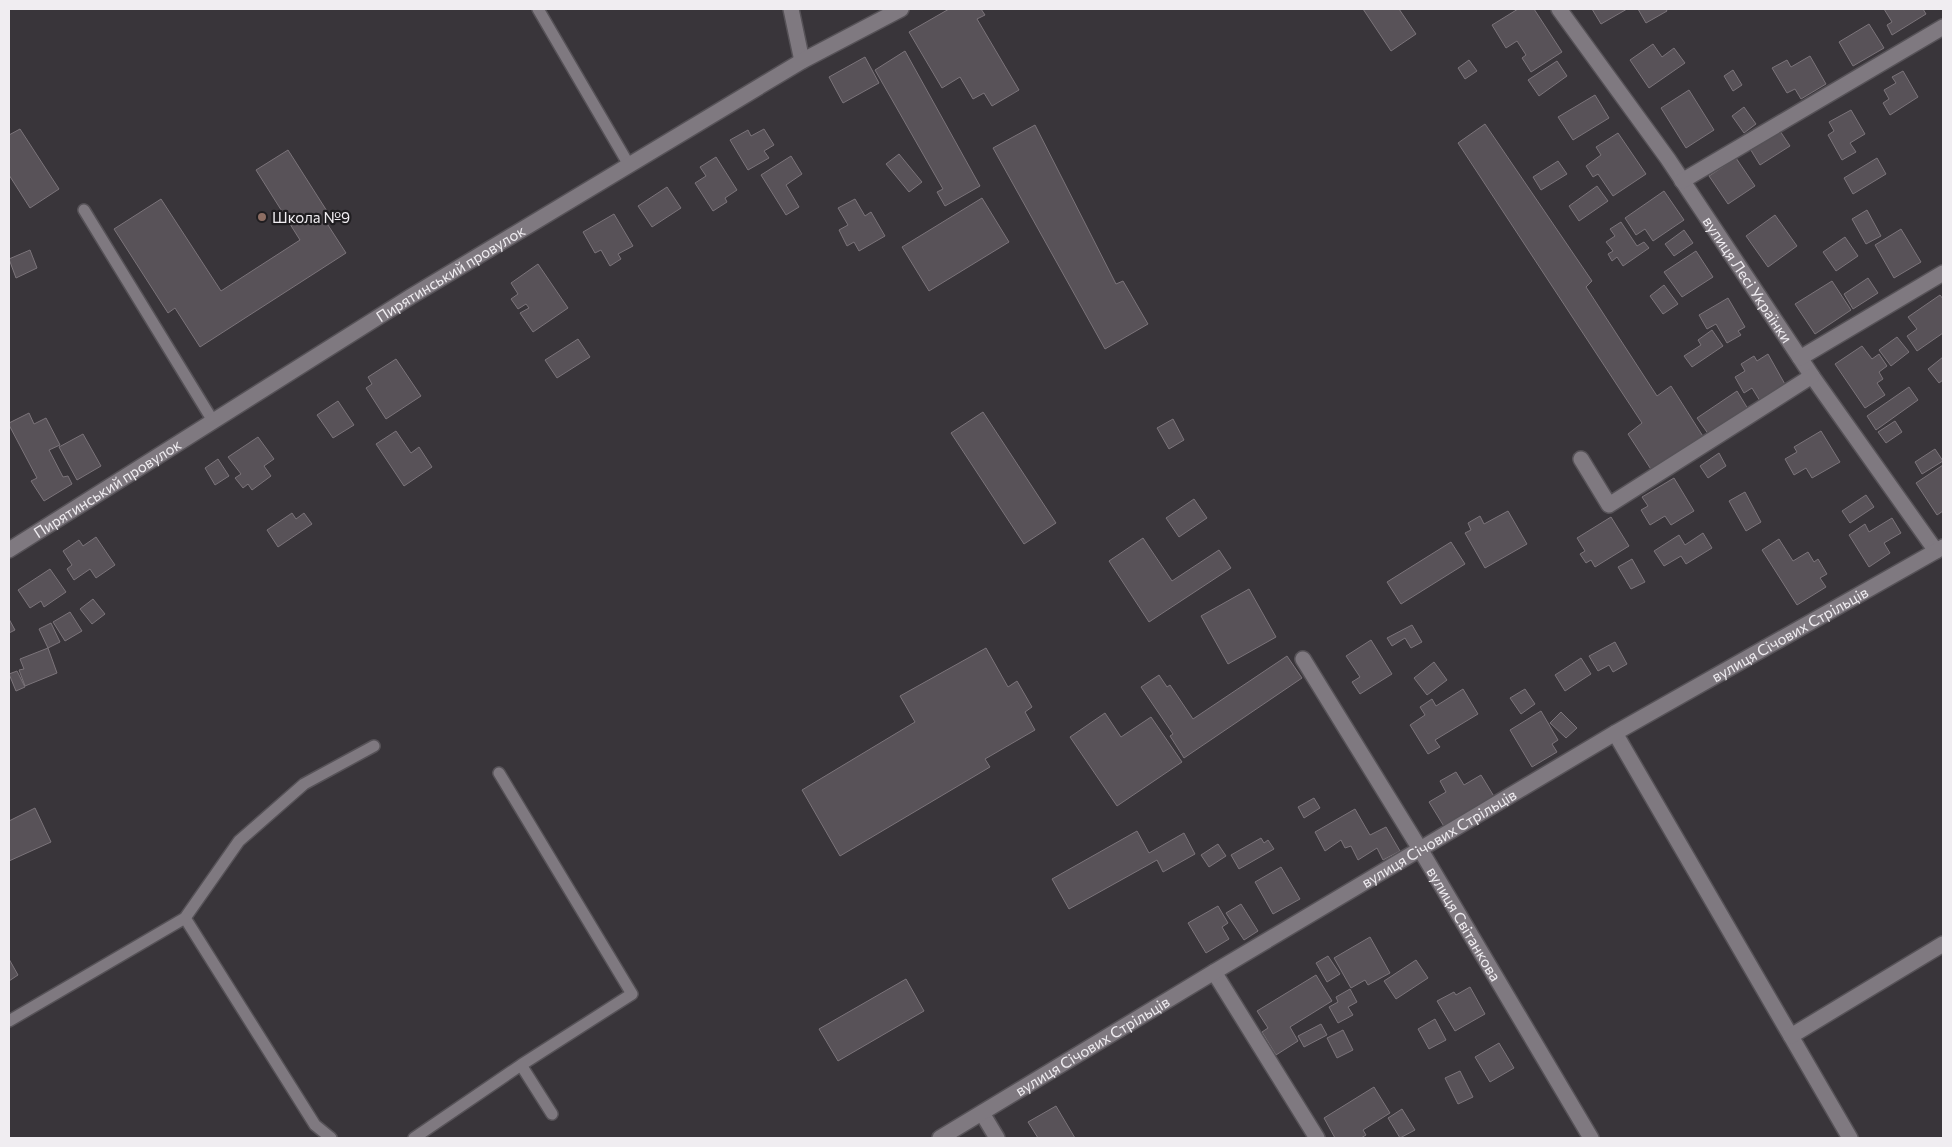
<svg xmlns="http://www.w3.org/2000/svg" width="1952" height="1147" font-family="Commissioner,sans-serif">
	<rect width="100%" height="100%" fill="#39353a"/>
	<!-- building -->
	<path fill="#585258" stroke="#7b747a" d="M949,9H981L985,15L977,19L1019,90L992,106L984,93L973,99L960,77L942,88L909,32Z
		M1363,9H1399L1416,34L1391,51Z
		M1518,9H1534L1562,52L1531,72L1522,58L1526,55L1517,41L1506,48L1492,25Z
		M1592,9H1627L1601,24Z
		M1638,9H1666L1667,11L1646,23Z
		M1884,9H1923L1926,14L1892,35L1887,25L1892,22Z
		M1869,24L1884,48L1853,66L1839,42Z
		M1653,44L1662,57L1674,48L1685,63L1649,88L1630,60Z
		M905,51L980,186L945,206L937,192L943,189L875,70Z
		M1810,56L1826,84L1801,99L1795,89L1787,93L1772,68L1787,60L1791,67Z
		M865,57L879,83L843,103L829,77Z
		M1469,60L1477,71L1465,79L1458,68Z
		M1557,61L1567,76L1539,96L1528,80Z
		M1733,70L1742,85L1733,91L1724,76Z
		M1903,71L1918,97L1890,115L1883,103L1889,99L1884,90L1896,83L1892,77Z
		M1689,90L1714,130L1686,148L1661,108Z
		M1595,95L1609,118L1573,140L1558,117Z
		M1744,107L1756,124L1744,133L1732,116Z
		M1851,110L1865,134L1850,143L1856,152L1842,160L1828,135L1834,131L1829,122Z
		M1485,124L1592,281L1586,287L1657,396L1671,386L1706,441L1654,474L1628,434L1642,423L1458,143Z
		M1035,125L1116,284L1123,281L1148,324L1105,349L993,148Z
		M1778,128L1790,146L1760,165L1749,147Z
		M20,129L59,189L30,208L9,175V135Z
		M764,129L774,145L764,151L769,158L748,170L730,140L748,130L751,136Z
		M1618,133L1646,174L1613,196L1598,174L1593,177L1586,166L1601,155L1596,147Z
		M288,150L332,219L326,222L346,253L200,347L175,308L168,313L114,229L161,199L221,291L300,240L256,170Z
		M899,154L922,182L909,192L886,164Z
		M791,156L802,174L786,185L799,207L786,215L761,175Z
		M716,157L737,190L725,198L727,202L713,211L695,183L706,176L700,167Z
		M1736,158L1755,186L1728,204L1709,176Z
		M1877,158L1886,174L1853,194L1844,178Z
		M1558,161L1567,174L1541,190L1533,177Z
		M1597,186L1608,201L1579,221L1569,206Z
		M667,187L681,208L652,227L638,206Z
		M1664,191L1684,220L1653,241L1645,229L1636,235L1625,218Z
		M982,198L1009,242L929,291L902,247Z
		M855,199L865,216L871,212L885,236L859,251L854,242L847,246L839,230L848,225L838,208Z
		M1867,210L1881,236L1866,244L1852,219Z
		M614,214L633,246L618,254L621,259L610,266L601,250L595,253L583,232Z
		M1775,215L1797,246L1768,267L1746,236Z
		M1621,222L1637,246L1644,242L1649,248L1623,266L1617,257L1612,261L1608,254L1613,251L1606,242L1615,236L1610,229Z
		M1901,229L1921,262L1894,278L1875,245Z
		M1684,230L1693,243L1674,256L1665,244Z
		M1845,237L1858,256L1836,271L1823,252Z
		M30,250L37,268L16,278L9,259Z
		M1696,251L1713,277L1682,297L1664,272Z
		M538,264L568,308L533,332L520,313L529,308L526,304L518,309L511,299L518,294L511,283Z
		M1868,278L1878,293L1853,309L1844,294Z
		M1832,281L1851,310L1815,334L1795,304Z
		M1664,285L1678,304L1663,314L1650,296Z
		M1940,295L1943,299V333L1917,351L1907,336L1917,329L1908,317Z
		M1728,298L1745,327L1738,331L1741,335L1727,343L1716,324L1707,329L1699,315Z
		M1712,330L1723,346L1692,367L1684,356L1701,345L1698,340Z
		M1897,337L1909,352L1891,366L1879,350Z
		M578,339L590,357L557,378L545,360Z
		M1862,346L1872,359L1879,354L1887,366L1879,372L1883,379L1877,383L1885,395L1865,408L1835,364Z
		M1768,354L1786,386L1760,401L1752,388L1744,393L1735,377L1745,371L1741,364L1754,356L1757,361Z
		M1943,357V380L1939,383L1928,369Z
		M396,359L421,396L386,419L366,388L372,384L368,377Z
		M1909,387L1918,400L1876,430L1867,416Z
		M1737,391L1748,409L1709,435L1697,418Z
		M338,401L354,425L333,438L317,415Z
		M983,412L1056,523L1024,544L951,433Z
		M29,413L34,424L46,418L60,445L49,450L63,477L68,476L72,484L44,501L31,481L37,478L9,425V423Z
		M1173,419L1184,440L1169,449L1157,428Z
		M1895,421L1902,432L1886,443L1878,432Z
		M396,431L411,453L419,447L432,467L404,486L376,444Z
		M1821,431L1840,462L1812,478L1806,468L1794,475L1785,459L1797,452L1794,447Z
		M83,434L101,466L77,480L59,447Z
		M258,437L274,459L264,466L271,476L252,490L248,484L243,488L235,478L241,474L228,457Z
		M1935,449L1943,461L1922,474L1915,462Z
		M1719,453L1726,466L1708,478L1700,466Z
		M218,459L229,476L215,485L205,468Z
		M1943,465V511L1937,515L1916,483Z
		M1674,478L1694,511L1671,525L1665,516L1650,525L1641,510L1648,506L1642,497Z
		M1745,492L1761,522L1746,531L1729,501Z
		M1866,495L1874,507L1850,523L1842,511Z
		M1194,499L1207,518L1179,537L1166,518Z
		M1508,511L1527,544L1485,568L1465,533L1471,530L1468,523L1480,516L1484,524Z
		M292,513L296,519L304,513L312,524L278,547L267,530Z
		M1611,517L1629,546L1595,567L1591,560L1586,563L1580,554L1585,551L1577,538Z
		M1892,518L1901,533L1884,543L1890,553L1869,567L1849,535L1865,524L1869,532Z
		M1703,533L1712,548L1686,564L1681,556L1664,566L1654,551L1679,535L1685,545Z
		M96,537L115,565L96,578L90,569L74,580L67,569L72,565L63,551L79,540L83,546Z
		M1143,538L1172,581L1219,550L1231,568L1149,622L1109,561Z
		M1779,539L1793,561L1808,552L1814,562L1818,559L1827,574L1820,578L1826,587L1797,605L1762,550Z
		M1451,542L1465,564L1401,604L1387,582Z
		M1632,559L1645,582L1631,589L1618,567Z
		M50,569L66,592L44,607L41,601L30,608L18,590Z
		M1249,589L1276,637L1228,664L1201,616Z
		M93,599L105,614L92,624L80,609Z
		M70,612L82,631L65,641L53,622Z
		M9,619L15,630L9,633Z
		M51,623L60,642L48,648L39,629Z
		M1412,625L1422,642L1411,648L1405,638L1392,646L1387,638Z
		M1371,640L1392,674L1360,694L1352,682L1360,677L1346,656Z
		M1615,642L1627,664L1613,672L1609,665L1598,671L1589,656Z
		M48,648L57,673L25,686L19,670L24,669L20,659Z
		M986,648L1008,687L1017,681L1032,707L1025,712L1035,730L985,759L990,767L840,856L802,790L915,722L900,696Z
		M1287,656L1302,678L1184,758L1170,736L1173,734L1141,687L1159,675L1167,687L1170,685L1193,719Z
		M1581,658L1591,674L1565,691L1555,675Z
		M1434,662L1447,680L1427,695L1414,678Z
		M17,671L25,687L16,691L9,674Z
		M1463,689L1478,714L1435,740L1440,747L1428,754L1410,725L1425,715L1420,707L1432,699L1436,706Z
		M1525,689L1535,704L1521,714L1510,698Z
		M1541,711L1558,740L1552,744L1557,752L1532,767L1510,730Z
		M1561,712L1577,728L1566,738L1550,723Z
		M1105,713L1121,737L1151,717L1182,762L1117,806L1070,737Z
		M1456,772L1464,785L1481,775L1495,798L1445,828L1429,802L1446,792L1440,781Z
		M1314,798L1320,808L1304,818L1298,807Z
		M35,808L51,842L9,861V821Z
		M1355,809L1370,835L1386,827L1400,851L1383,860L1377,848L1358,860L1351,846L1345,848L1341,840L1325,851L1315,832Z
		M1137,831L1149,853L1184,833L1195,854L1163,872L1157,860L1069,909L1052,879Z
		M1261,838L1264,843L1268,840L1274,849L1239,869L1231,855Z
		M1218,844L1226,856L1209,867L1201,855Z
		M1281,867L1300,899L1273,914L1255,882Z
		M1241,904L1258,931L1244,940L1226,913Z
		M1218,906L1228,923L1222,927L1229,939L1206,953L1188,923Z
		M1370,937L1390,973L1368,985L1365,980L1351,988L1334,958Z
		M1328,956L1340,974L1327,982L1316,963Z
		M9,959L18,975L9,981Z
		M1416,960L1428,978L1396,999L1384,981Z
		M1316,975L1332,1001L1290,1027L1298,1041L1276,1055L1262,1032L1268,1028L1257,1011Z
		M906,979L924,1011L838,1061L819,1029Z
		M1470,987L1485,1014L1455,1031L1437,1001L1454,992L1456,995Z
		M1350,989L1357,1002L1348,1007L1353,1015L1338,1023L1329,1007L1338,1002L1336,997Z
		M1435,1019L1446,1040L1429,1049L1418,1029Z
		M1321,1024L1327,1035L1304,1047L1298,1036Z
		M1343,1030L1353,1050L1337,1058L1327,1038Z
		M1499,1043L1514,1068L1490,1082L1475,1057Z
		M1460,1071L1473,1097L1458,1104L1445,1078Z
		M1374,1087L1390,1113L1363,1130L1366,1135L1361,1138H1335L1324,1118Z
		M1056,1106L1075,1138H1038L1028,1122Z
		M1402,1109L1415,1130L1400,1138L1388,1118Z"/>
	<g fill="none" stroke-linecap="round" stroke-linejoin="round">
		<defs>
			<path id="lane" d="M538,9L629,165
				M84,210L213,421
				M185,918L315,1125L331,1138
				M9,1021L185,918L239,841L304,784L374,746
				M521,1065L552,1114
				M414,1138L521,1065L632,994L499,773"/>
			<g id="street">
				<path d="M791,9L802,61"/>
				<path id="s1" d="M1559,9L1668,159L1812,376L1936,551"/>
				<path d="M1682,181L1943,27"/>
				<path d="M1800,358L1943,273"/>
				<path d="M1581,459L1609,505L1812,376"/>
				<path id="s2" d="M9,550L410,297L802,61L901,9"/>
				<path id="s3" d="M1303,659L1420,849L1591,1138"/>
				<path d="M1615,733L1850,1138"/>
				<path d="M1214,972L1317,1138"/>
				<path d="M1791,1036L1943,944"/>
				<path d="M982,1113L997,1138"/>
				<path id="s4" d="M940,1138L1214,972L1615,733L1943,547"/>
			</g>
		</defs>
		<!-- lane casing -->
		<use href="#lane" stroke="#565257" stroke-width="14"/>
		<!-- street casing -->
		<use href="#street" stroke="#565257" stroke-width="18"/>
		<!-- lane -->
		<use href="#lane" stroke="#7f7980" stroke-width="11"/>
		<!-- street -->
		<use href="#street" stroke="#7f7980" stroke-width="15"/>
	</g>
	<!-- markers -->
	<circle fill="#8d6e63" stroke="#1f1d20" stroke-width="2" cx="262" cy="217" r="5"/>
	<g text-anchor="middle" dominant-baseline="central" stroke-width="4.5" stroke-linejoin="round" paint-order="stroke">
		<!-- poi labels -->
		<g font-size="15" fill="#f0edf1" stroke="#1f1d20" text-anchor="start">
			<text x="272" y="217">Школа №9</text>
		</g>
		<!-- street labels -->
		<g font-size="15" fill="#f0edf1" stroke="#1f1d20">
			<text stroke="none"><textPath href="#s2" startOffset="521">Пирятинський провулок</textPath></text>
			<text stroke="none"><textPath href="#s1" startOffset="330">вулиця Лесі Українки</textPath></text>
			<text stroke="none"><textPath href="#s2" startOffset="116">Пирятинський провулок</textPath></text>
			<text stroke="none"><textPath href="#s4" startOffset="988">вулиця Січових Стрільців</textPath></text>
			<text stroke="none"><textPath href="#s4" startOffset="582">вулиця Січових Стрільців</textPath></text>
			<text stroke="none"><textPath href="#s3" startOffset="310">вулиця Світанкова</textPath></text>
			<text stroke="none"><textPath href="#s4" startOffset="178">вулиця Січових Стрільців</textPath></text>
		</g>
	</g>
	<!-- border -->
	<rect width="1952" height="1147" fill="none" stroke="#f0edf1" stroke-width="20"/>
</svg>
